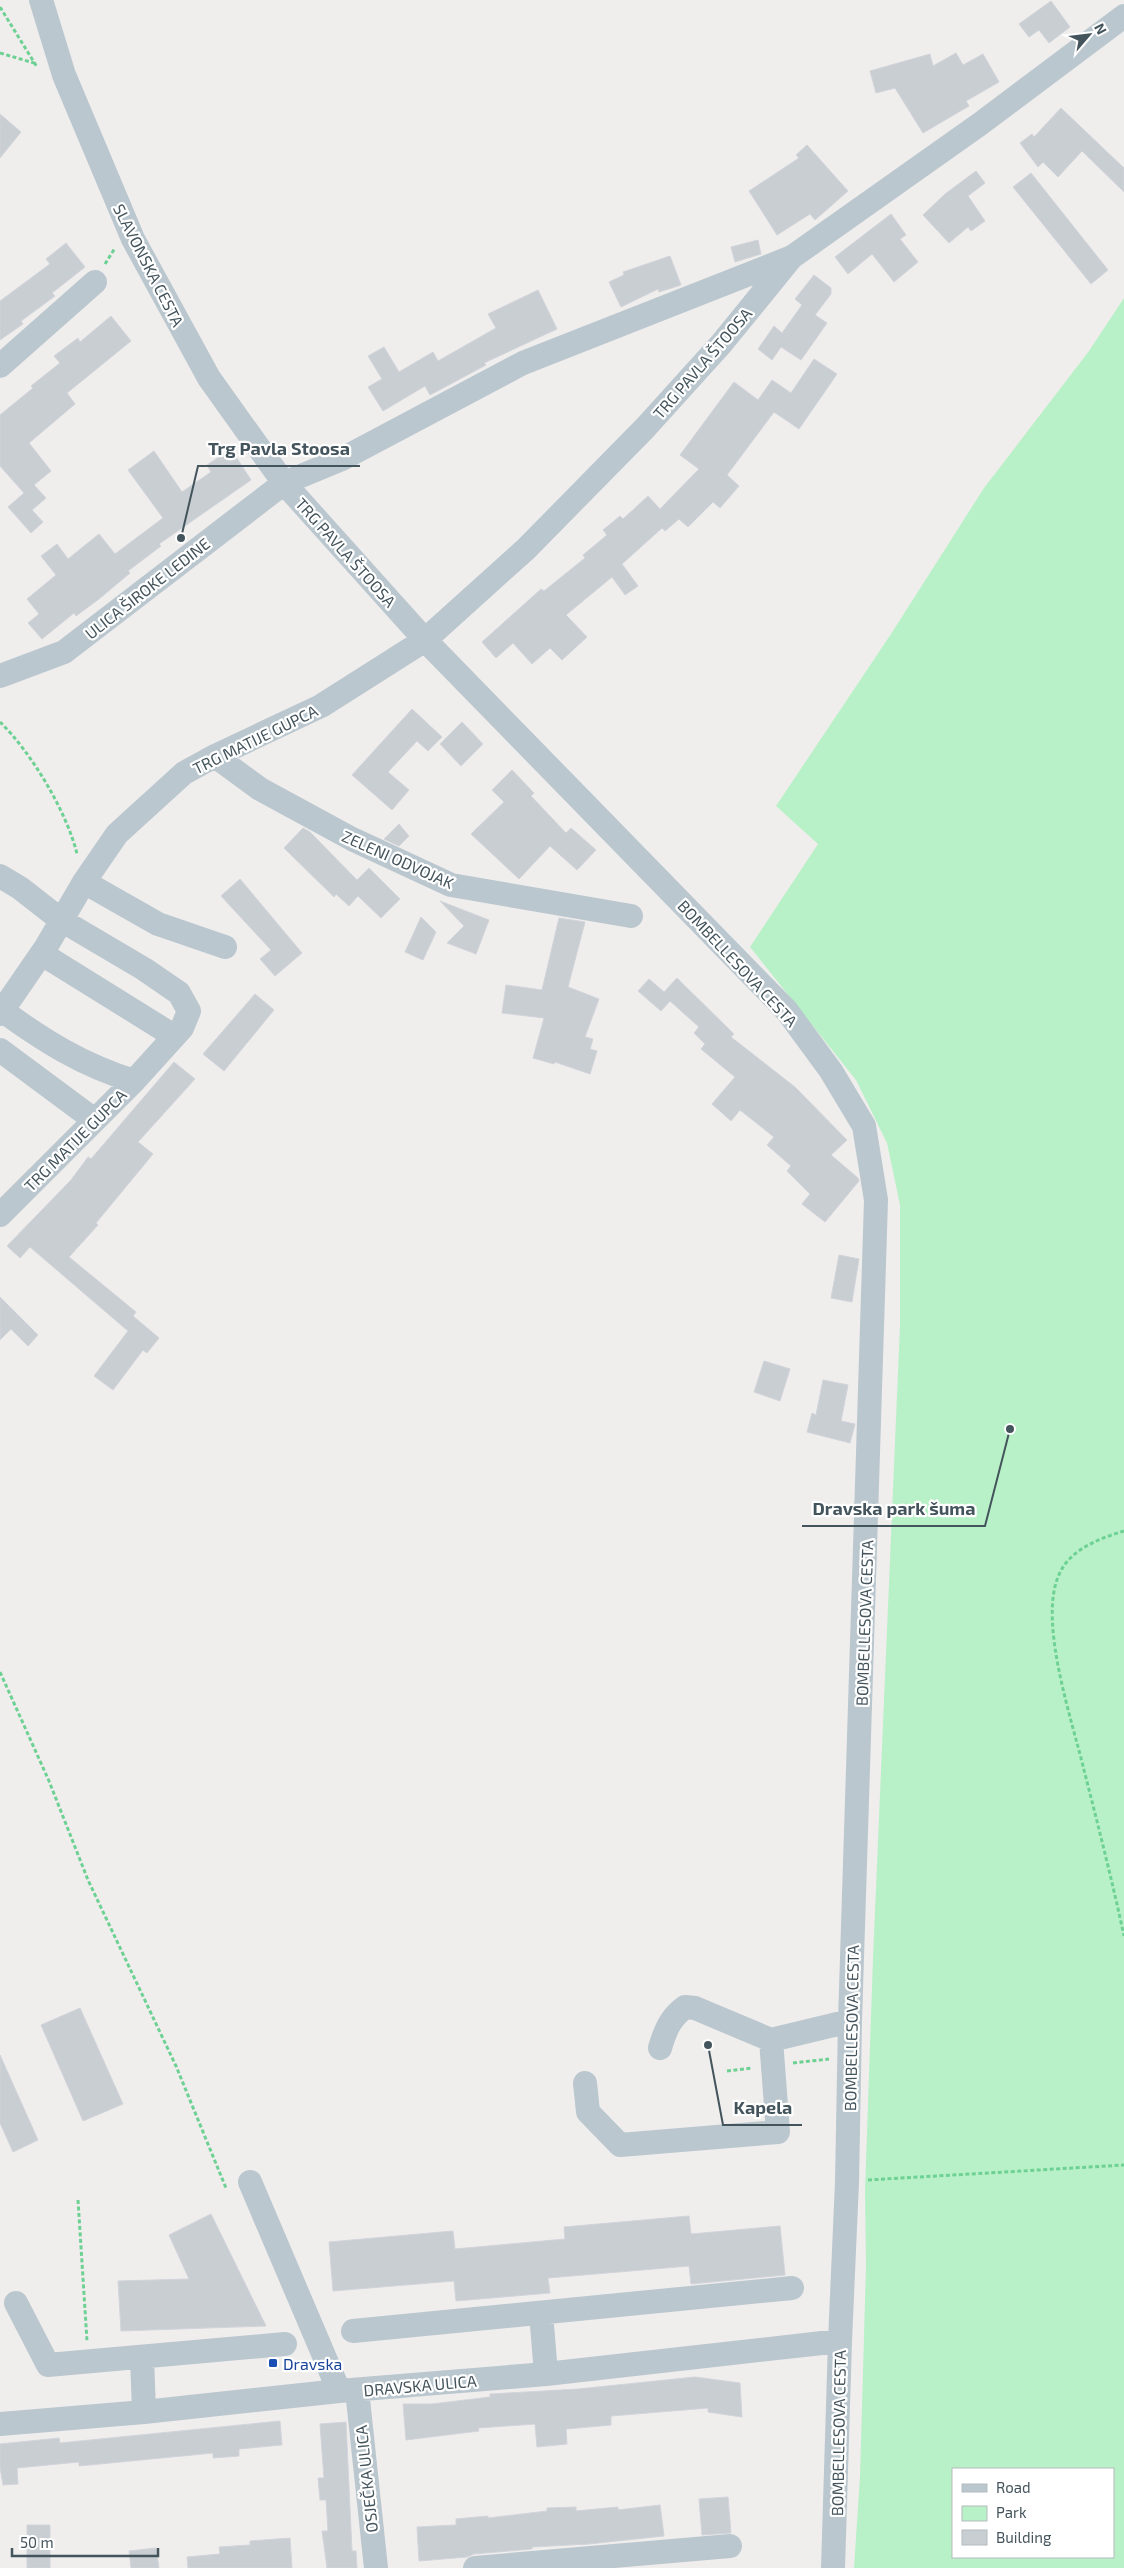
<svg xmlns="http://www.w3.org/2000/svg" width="1124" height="2568" font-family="'Exo 2',sans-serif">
	<rect width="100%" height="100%" fill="#f0eded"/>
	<!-- green -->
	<path fill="#b8f1c7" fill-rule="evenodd" d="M1124,298V2568H854L860,2476L866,2266L865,2191L873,1958L900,1325V1205L887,1143L856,1080L750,947L818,844L776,806L891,634L984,488L1089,351ZM953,2469H1113V2557H953Z"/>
	<!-- building -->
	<path fill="#c9ced3" stroke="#d1d4da" d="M1051,1L1070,27L1049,43L1039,30L1029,37L1019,24Z
		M956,53L963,65L983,54L999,82L966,101L969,106L923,133L895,88L876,93L870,71L930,54L933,66Z
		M1061,108L1124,168V192L1082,151L1058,177L1043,162L1038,167L1020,143L1032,134L1034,137Z
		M0,114L21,132L0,158Z
		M807,145L848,191L815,220L810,214L777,235L749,191L799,158L796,155Z
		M976,171L985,183L968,196L985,221L971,231L968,227L949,243L923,215L945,194Z
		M1031,173L1108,270L1091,284L1013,187Z
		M891,214L906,235L900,239L918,262L894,282L872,254L848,274L835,257Z
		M758,240L761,254L735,262L731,247Z
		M66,243L85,267L52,293L55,296L21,321L23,324L0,340V301L50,264L46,259Z
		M670,256L681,285L659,292L658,289L621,307L609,282L624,275L623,272Z
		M814,275L831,288V294L815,315L827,323L801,360L781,347L772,360L758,349L774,326L782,333L802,305L795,299Z
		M538,290L557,329L484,363L486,365L430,395L425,386L383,411L368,387L382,379L368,356L384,347L399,372L433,352L438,361L496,328L488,314Z
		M111,316L131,341L67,393L75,404L29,443L51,471L34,485L46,498L32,510L43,522L31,533L8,507L24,493L0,466V415L33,388L31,386L60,363L54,356L78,338L80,342Z
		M814,359L837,374L799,429L774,412L727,475L739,486L720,508L713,502L688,527L679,519L665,531L662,528L622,564L638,586L625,595L612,577L566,615L587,637L562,660L550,648L532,664L513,643L496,658L482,642L541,589L544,591L585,558L583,555L607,535L603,530L620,516L623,519L648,496L660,509L699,469L680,455L734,382L758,400L772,380L791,393Z
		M231,449L251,480L159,544L161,546L128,571L130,573L99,599L76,616L74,613L42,639L28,623L39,614L27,599L56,575L41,556L57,544L68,559L99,534L115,554L163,518L128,470L154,451L182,492L211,472L207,465Z
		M412,709L442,737L428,751L417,741L388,772L409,790L392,810L352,775Z
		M462,722L483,744L461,766L440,744Z
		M512,770L534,793L531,796L566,833L571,828L596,850L577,870L550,846L519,879L471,834L504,802L492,790Z
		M399,824L409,836L399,846L384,839Z
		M303,828L310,832L357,880L369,868L400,899L381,918L358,896L349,906L336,894L334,897L284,848Z
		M240,879L302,953L275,976L260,959L271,950L221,896Z
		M440,901L489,920L476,954L447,943L464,926Z
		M421,917L436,932L423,960L405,952Z
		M559,918L585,922L568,987L599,999L585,1037L593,1039L590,1049L597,1051L590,1074L555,1062L554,1064L533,1058L544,1018L502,1013L506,985L542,990Z
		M677,978L734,1034L731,1037L795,1087L847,1140L831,1155L858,1178L859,1181L825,1222L802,1204L810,1194L787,1171L791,1166L767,1145L774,1137L740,1110L731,1121L712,1104L735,1077L701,1049L705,1044L694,1033L699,1027L670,1001L661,1011L638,991L649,979L664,992Z
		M255,994L274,1010L224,1071L203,1054Z
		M174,1062L195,1079L138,1142L153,1154L96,1223L98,1225L69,1257L136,1312L133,1316L159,1338L147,1353L143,1350L113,1390L94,1376L128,1331L30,1247L20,1258L7,1246L71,1180L88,1157L91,1159Z
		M839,1255L859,1259L852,1302L831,1298Z
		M0,1297L38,1335L28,1346L11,1329L0,1340Z
		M764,1361L790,1369L780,1401L754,1392Z
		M823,1380L848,1385L841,1421L855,1424L850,1443L807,1432L812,1413L816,1415Z
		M80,2008L123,2104L83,2121L41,2025Z
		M0,2055L38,2140L13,2152L0,2123Z
		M211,2214L266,2326L121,2331L118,2281L189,2279L169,2235Z
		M689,2216L691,2234L780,2226L785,2275L691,2284L689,2266L548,2278L550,2293L456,2301L454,2281L333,2291L329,2242L453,2231L455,2249L565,2239L564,2227Z
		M695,2377L740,2383L742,2417L708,2412V2408L611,2416V2425L566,2429L567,2444L537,2447L535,2424L478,2428L479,2431L406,2440L403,2404H432L490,2397V2394L578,2389Z
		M280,2421L282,2445L239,2449V2456L213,2458V2453L79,2466V2462L17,2468L18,2484L3,2485L0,2467V2444L59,2438L60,2443Z
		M346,2422L352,2551H356L357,2568H327L322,2531H328L326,2500H320L318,2478H324L320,2424Z
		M728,2497L731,2533L702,2535L699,2499Z
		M660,2505L664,2536L589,2544L532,2547V2549L474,2554L467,2557L419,2561L417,2527L456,2525V2519L488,2516V2518L547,2511V2508L576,2507V2511L618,2507V2510Z
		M27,2525H50V2568H27Z
		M290,2538L292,2568H188L187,2557L220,2554L219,2547L250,2545V2541Z
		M156,2548L159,2568H131L129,2551Z"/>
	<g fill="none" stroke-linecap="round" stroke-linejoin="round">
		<!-- path -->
		<path stroke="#6ed194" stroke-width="3" stroke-dasharray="4 2.5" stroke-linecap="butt" d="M0,7L37,67
			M0,53L34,63
			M105,264L115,248
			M0,722C31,752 67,812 77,854
			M1124,1531C1098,1539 1068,1550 1058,1577C1039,1624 1072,1720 1084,1770C1098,1825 1112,1880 1124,1936
			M0,1672L49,1781L88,1880L176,2066L226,2188
			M793,2063L829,2059
			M727,2071L752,2068
			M868,2180L1124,2165
			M78,2200L87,2341"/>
		<!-- minor -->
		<path stroke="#bac7ce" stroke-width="24" d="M41,0L64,75L133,239L209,378L284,483L425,640L787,1011L831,1071L864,1126L876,1200L850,2021L847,2182L840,2341L833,2568
			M0,366L95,282
			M0,676L64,652L284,483L342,459L523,363L792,257L980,124L1124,16
			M215,756L260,789L352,839L451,885L631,916
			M0,876L20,888L61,920L144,969L179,993L189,1011L182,1028L134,1081C82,1065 44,1041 0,1009
			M84,882L158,924L225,947
			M42,954L174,1036
			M0,1014L46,947L84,882L117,834L184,773L215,756L321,706L425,640L526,549L645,428L721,344L791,258
			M0,1050L93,1119
			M0,1215L134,1081
			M660,2048C665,2031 670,2018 685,2007L695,2008L771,2040
			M585,2083L588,2112L620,2145L778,2132L771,2040L850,2021
			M250,2182L339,2391
			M16,2303L48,2365L285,2344
			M541,2313L546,2374
			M353,2331L792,2288
			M142,2357L144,2412
			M357,2390L376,2568
			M0,2424L144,2412L339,2391L546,2374L840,2341
			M475,2568L730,2546"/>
	</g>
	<!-- markers -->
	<rect fill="#1a4fb4" stroke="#fff" stroke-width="2" x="268" y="2358" width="10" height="10" rx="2.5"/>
	<g text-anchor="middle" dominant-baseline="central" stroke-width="4.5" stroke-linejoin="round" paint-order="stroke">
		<!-- street labels -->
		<g font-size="16" fill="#44545c" stroke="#fff">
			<text transform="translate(149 265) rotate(63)">SLAVONSKA CESTA</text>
			<text transform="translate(702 363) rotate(-49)">TRG PAVLA ŠTOOSA</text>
			<text transform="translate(346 552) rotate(48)">TRG PAVLA ŠTOOSA</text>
			<text transform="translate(147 588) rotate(-38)">ULICA ŠIROKE LEDINE</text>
			<text transform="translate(255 739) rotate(-26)">TRG MATIJE GUPCA</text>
			<text transform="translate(398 859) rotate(24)">ZELENI ODVOJAK</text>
			<text transform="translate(738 963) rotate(47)">BOMBELLESOVA CESTA</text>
			<text transform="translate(75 1140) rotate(-45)">TRG MATIJE GUPCA</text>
			<text transform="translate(864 1623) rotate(-88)">BOMBELLESOVA CESTA</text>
			<text transform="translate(851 2028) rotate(-89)">BOMBELLESOVA CESTA</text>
			<text transform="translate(420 2385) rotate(-5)">DRAVSKA ULICA</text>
			<text transform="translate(838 2433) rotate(-89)">BOMBELLESOVA CESTA</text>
			<text transform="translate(366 2479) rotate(-96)">OSJEČKA ULICA</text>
		</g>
		<!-- transit labels -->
		<g font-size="16" fill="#164399" stroke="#fff" text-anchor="start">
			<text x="283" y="2363">Dravska</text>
		</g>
	</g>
	<!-- callouts -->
	<path fill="none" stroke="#44545c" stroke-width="2" d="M181 538L198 466H360M1010 1429L985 1526H802M708 2045L723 2125H802"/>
	<g fill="#44545c" stroke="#fff" stroke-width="2">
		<circle cx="181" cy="538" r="5"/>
		<circle cx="1010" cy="1429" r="5"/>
		<circle cx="708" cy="2045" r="5"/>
	</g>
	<g font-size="18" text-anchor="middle" font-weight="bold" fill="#44545c" stroke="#fff" stroke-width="4.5" stroke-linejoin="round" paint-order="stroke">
		<text x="279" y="455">Trg Pavla Stoosa</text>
		<text x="894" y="1515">Dravska park šuma</text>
		<text x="763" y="2114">Kapela</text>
	</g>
	<!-- legend -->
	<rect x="952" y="2468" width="162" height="90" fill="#ffffff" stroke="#b4bbbe"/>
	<rect x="962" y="2484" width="25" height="8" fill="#bac7ce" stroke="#b4bbbe"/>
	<text x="996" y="2493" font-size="15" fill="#44545c">Road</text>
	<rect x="962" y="2506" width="25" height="15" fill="#b8f1c7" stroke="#b4bbbe"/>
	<text x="996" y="2518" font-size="15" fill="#44545c">Park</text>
	<rect x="962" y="2530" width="25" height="15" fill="#c9ced3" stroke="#b4bbbe"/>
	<text x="996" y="2543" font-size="15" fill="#44545c">Building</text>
	<!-- north arrow -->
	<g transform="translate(1089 35) rotate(62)" stroke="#ffffff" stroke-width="4" paint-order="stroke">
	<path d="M0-4L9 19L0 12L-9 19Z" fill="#44545c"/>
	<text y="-8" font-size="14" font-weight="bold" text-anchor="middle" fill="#44545c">N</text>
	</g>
	<!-- scale -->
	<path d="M12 2548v8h146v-8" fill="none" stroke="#44545c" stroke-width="2.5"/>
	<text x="20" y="2548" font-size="15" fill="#44545c" stroke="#ffffff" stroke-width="4" paint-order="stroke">50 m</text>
</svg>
